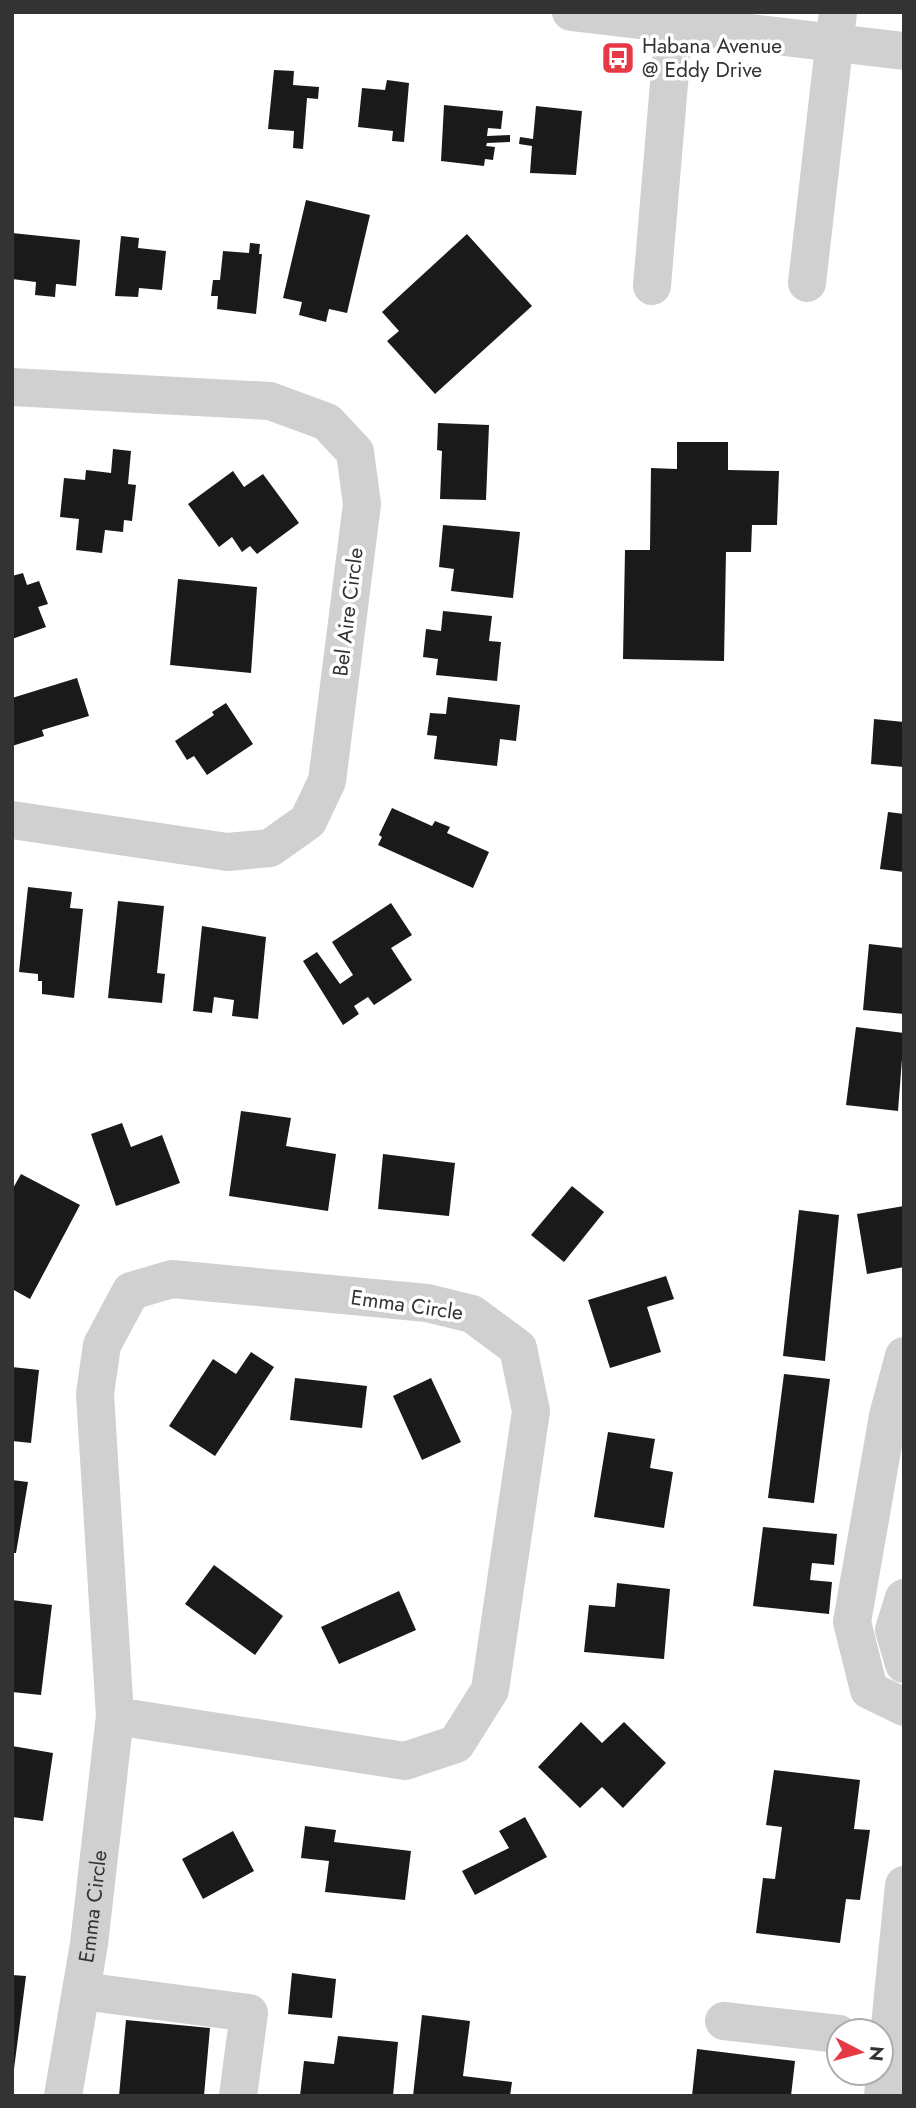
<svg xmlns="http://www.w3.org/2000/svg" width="916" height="2108" font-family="Jost,sans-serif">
	<rect width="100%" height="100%" fill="#fff"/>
	<!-- building -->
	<path fill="#1a1a1a" d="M274,70L294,71L293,85L319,87L318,99L307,98L303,149L293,148L294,131L268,129Z
		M387,80L409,83L404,142L392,141L393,131L358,127L362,88L385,90Z
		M444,105L503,111L501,129L488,128L487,136L510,135V142L487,143L486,146L495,147L493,160L485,159L484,166L441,161Z
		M536,106L582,111L576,175L530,173L532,146L519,144L520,137L533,139Z
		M306,200L370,215L347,313L329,309L326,322L299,315L302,302L283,298Z
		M12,233L80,240L76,286L56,284L55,297L35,295L36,282L12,279Z
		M467,234L532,306L435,394L387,341L399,331L382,312Z
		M121,236L139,238L138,248L166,251L162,290L139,288L138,297L115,296Z
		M250,243L260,244L259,254H262L256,314L217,309L218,296H211L213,280H220L223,251L249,253Z
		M438,423L489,425L486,500L440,499L442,451L437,450Z
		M677,442H728V470L779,471L777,525H752L751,552H726L724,661L623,659L625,550H650L651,468L677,469Z
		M113,449L131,451L128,484L136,485L132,521L124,520L123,532L105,530L102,553L76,550L79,519L60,517L64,478L85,480L86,470L111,473Z
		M233,471L244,487L263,474L299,523L257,554L250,546L242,552L232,537L219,547L188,504Z
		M443,525L520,532L513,598L451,591L454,569L439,567Z
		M23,573L27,585L39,581L48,604L38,607L46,627L12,639V576Z
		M178,579L257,587L251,673L170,665Z
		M443,611L492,616L489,641L501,642L497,681L436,675L438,659L423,657L426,629L441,631Z
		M77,678L89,716L42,730L44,736L12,746V698Z
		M448,697L520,705L516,741L500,739L497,766L434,759L437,736L427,735L430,713L446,714Z
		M226,703L253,744L207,775L194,756L187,760L175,741L214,715L212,712Z
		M874,719L904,722V767L871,764Z
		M392,808L432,826L435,821L450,827L447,833L489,852L473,888L378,845L382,837L379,835Z
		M888,812L904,814V872L880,869Z
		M28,887L72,892L70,908L83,909L74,998L42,994V981H38V974L19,972Z
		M118,901L164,906L157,973L165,974L162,1003L108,998Z
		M391,903L412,935L391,948L412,980L374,1005L368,997L354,1006L359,1014L343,1025L303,961L317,952L340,984L353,975L332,942Z
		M202,926L266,937L258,1019L232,1016L234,1000L214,997L212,1013L193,1011Z
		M869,944L904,948V1014L863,1010Z
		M856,1027L904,1033L898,1111L846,1105Z
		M241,1111L291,1118L286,1146L336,1154L328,1211L229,1196Z
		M122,1123L131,1147L162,1135L180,1183L116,1206L91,1134Z
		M383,1154L455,1163L449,1216L378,1209Z
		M21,1174L80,1205L30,1299L12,1289V1190Z
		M572,1186L604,1212L564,1262L531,1235Z
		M904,1206V1267L867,1274L857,1214Z
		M799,1210L839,1215L825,1361L783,1356Z
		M666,1276L674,1299L647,1307L661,1352L610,1368L588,1300Z
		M251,1352L274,1367L215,1456L169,1426L213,1359L236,1374Z
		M12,1367L39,1370L31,1443L12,1441Z
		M784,1374L830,1379L814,1503L768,1498Z
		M295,1378L367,1386L362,1428L290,1420Z
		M431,1378L461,1442L422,1460L393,1396Z
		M608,1432L655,1439L650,1468L673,1472L664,1528L594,1517Z
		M12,1480L28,1482L16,1553H12Z
		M763,1527L837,1534L834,1565L812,1563L810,1580L832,1582L829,1614L753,1606Z
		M214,1565L283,1616L255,1655L185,1604Z
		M617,1583L670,1589L664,1659L584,1652L589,1605L615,1607Z
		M399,1591L416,1630L339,1664L321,1627Z
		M12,1600L52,1605L41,1695L12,1692Z
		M581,1722L602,1743L624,1722L666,1763L623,1808L602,1787L580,1808L538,1767Z
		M12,1746L53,1753L43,1821L12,1817Z
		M774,1770L860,1780L854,1829L870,1830L860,1900L846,1899L840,1943L756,1933L763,1878L775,1879L782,1827L766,1825Z
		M525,1817L547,1857L475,1895L462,1871L509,1848L499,1831Z
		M305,1826L336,1830L334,1842L411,1851L405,1900L325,1892L329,1861L301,1858Z
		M233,1831L254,1871L203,1899L182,1859Z
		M292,1973L336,1979L332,2018L288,2014Z
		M12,1975L26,1976L14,2069L12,2068Z
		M422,2015L470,2021L463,2076L512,2082L510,2096H413Z
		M126,2020L210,2028L204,2096H119Z
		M338,2036L398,2042L393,2096H300L304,2061L334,2064Z
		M697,2049L795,2061L791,2096H692Z"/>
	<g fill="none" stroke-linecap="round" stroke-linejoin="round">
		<!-- minor -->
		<g stroke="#d0d0d0" stroke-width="38">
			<path d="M571,12L904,51"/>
			<path d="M807,283L838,12"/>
			<path d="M652,286L674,24"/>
			<path d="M12,387L270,401L327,422L355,452L362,504L327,781L308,821L270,848L227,852L12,820"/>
			<path d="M172,1279L427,1303L472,1314L518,1348L531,1411L490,1690L456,1744L405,1761L115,1716L95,1394L102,1345L131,1291Z"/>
			<path d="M904,1356L888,1416L852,1622L869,1690L904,1707"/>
			<path d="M904,1598L894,1630L904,1664"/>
			<path d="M82,1991L249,2013L238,2096"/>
			<path d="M724,2021L839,2034"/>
			<path id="s1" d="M63,2096L89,1944L115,1716"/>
			<path d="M883,2096L904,1885"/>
		</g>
	</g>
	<!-- icons -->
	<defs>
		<symbol id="bus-square" viewBox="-11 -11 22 22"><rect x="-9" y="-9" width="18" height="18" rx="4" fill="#e63946" stroke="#fff"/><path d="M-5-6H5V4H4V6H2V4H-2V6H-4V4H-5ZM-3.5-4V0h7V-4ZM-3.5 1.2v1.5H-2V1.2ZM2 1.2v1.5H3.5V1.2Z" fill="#fff"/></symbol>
	</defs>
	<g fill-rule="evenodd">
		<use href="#bus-square" x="599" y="39" width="38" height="38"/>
	</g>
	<g text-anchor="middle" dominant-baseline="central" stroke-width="7" stroke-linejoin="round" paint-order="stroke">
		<!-- poi labels -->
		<g font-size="21" fill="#333" stroke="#fff" text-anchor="start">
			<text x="642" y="46">Habana Avenue<tspan x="642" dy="24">@ Eddy Drive</tspan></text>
		</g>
		<!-- street labels -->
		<g font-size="21" fill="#333" stroke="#fff">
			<text transform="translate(348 612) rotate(-83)">Bel Aire Circle</text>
			<text transform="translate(407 1305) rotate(8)">Emma Circle</text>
			<text stroke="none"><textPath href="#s1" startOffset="192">Emma Circle</textPath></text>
		</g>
	</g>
	<!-- border -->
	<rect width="916" height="2108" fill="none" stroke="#333333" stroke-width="28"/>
	<!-- north arrow -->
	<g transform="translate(860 2052) rotate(96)"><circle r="33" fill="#ffffff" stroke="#adadad" stroke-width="2"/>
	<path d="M0-5L12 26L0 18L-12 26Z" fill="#e63946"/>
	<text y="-10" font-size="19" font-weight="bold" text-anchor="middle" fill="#333333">N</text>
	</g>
</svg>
